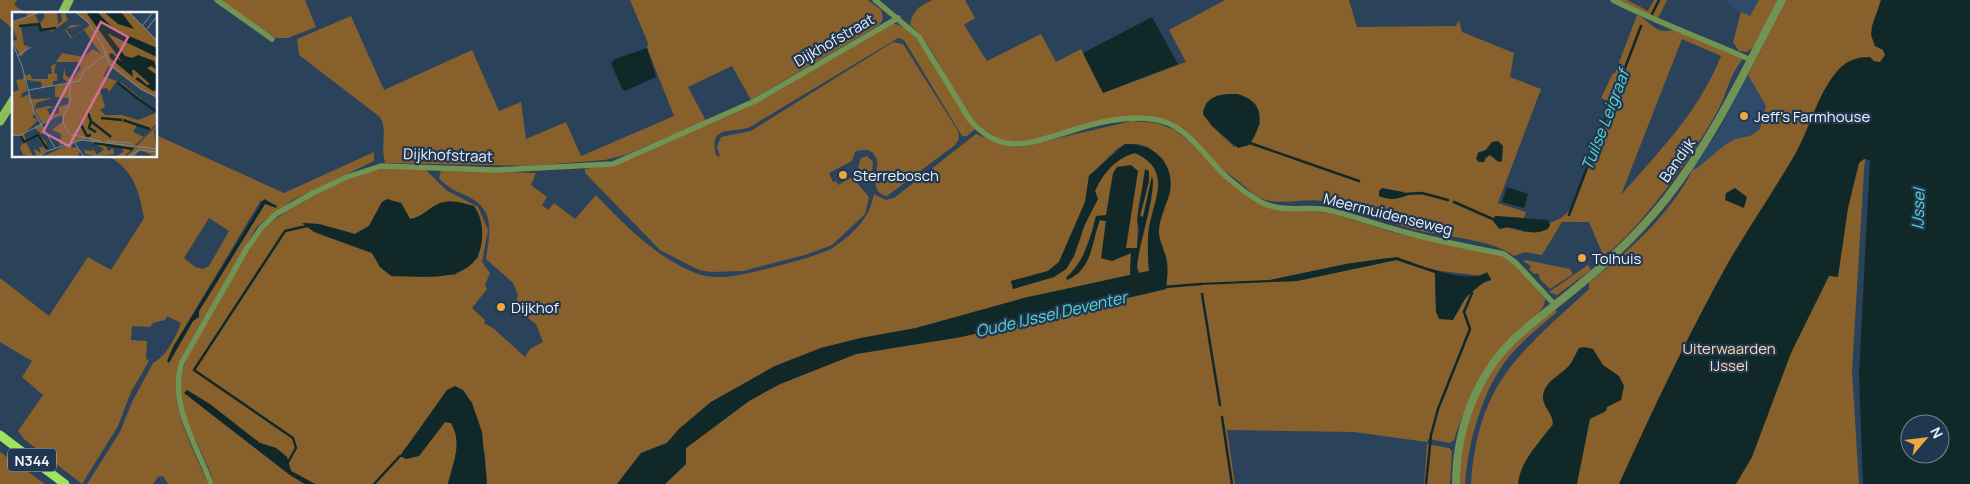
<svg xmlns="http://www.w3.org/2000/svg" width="1970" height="484" font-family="Manrope,sans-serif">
	<rect width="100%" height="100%" fill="#2b425b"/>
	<!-- built -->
	<path fill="#2f4b6a" d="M1725,0H1759L1750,16L1736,10Z
		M1748,75L1766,106L1760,129L1750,136L1735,139L1696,169H1693L1719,130Z"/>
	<!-- green -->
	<path fill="#87602c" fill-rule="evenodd" d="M0,0H17L14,5L27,14H14V30L0,18Z
		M220,0H305L316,27L288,38H276Z
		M630,0H868L881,10L883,19L879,25L751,100L732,66L688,87L706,121L625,155L605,160L528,166L385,163C380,147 388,132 380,117L299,55L297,39L351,16L384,90L472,50L499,111L521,102L526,139L566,122L581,156L674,116L647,48L648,43Z
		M933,0H965L975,18L964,25L987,61L1041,34L1056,62L1081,49L1103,93L1186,62L1169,30L1225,0H1349L1357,27L1456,26L1459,20L1462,32L1514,53L1510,77L1541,89L1498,203L1526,212L1524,218L1495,216L1493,221L1499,229L1506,227L1525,232L1550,225V223L1561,218L1570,210L1612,103L1601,98L1613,73H1615L1637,15C1653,22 1654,36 1676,29L1737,52L1742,60C1729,76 1727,94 1717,112C1693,155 1649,217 1612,250L1603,255L1589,222H1562L1542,255L1525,252L1514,256C1492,239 1445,237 1416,230C1385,222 1354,207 1322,201C1304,198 1284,205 1266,200C1255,197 1246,187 1238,181C1231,175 1223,170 1217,164C1198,145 1183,122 1155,117C1104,107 1033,156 993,137C958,120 942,51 910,25C913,10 919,6 933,0ZM1682,39L1721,56C1698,113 1661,149 1621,195ZM1227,94L1255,104L1259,113L1260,125L1234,147L1212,126L1203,114C1205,99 1213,96 1227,94ZM1492,142L1503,149L1501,152L1502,159L1497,161L1490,155L1485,159L1477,153L1486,150Z
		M1618,0H1627L1648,11L1654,0H1667L1657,20Z
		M1759,0H1778L1754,47L1747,52L1739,51L1733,42L1741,12L1750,16Z
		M1786,0H1898L1870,117L1864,170L1852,372L1859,484H1471C1478,382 1520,353 1589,289V282C1627,254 1672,212 1693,169H1696L1725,145L1735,139L1750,136L1760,129L1766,106L1748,75Z
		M892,24C920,21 957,107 975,129L967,136H962L904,40L898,38L750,127C732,134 708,124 716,155L720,157L717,147L721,137L751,131L893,42L903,44L958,131L959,139L955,145L887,196C868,192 879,173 877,160C873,149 865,148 855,152L852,161L829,173L833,182L836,181L838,185L852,177L869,197L865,214L832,245L805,255L743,271L711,272L699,270L660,250L585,173V169L617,164L748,107Z
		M1132,121L1157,123L1175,130L1190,142L1226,179L1269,207L1330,213L1399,234L1503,255L1517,266L1545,299C1546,313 1522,325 1513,335C1484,366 1467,400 1454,440L1449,443L1428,439L1427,442L1354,432L1227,430L1235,484H665L686,464V448L749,401L780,384L856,354L961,337L1166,289L1167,260L1159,238V226L1169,192L1163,159L1148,147L1137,144H1125L1118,148L1089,176L1085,202L1059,262L1048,271L1011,281L1013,289L1054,277L1066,269L1074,256L1085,224L1098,199L1095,191C1103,173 1115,158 1135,153C1173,171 1154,199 1149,228C1147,242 1148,257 1149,271L1139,273L1137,267C1139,239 1156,201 1152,177L1143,217L1140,216L1149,181C1133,201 1139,224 1137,248H1126L1115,169L1106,215L1095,219C1093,236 1077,264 1078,275L1100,220L1106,221L1103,248L1116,259L1131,253L1130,275L1024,298L916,328L861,338L821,348L775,366L711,402L679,429L667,443L641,453L617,484H487L485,455L472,403L447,390L419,432L402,452L419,456L445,422L451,423C463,443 453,463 448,484H315L291,471L287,457L276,448L260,443L184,393L290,475L305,484H214C205,450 177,418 181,381C183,356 204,323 217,302C231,279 243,252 261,232C280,210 353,173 381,169C395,167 411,170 426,170L446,190L478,207L488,230L482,262L490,273L485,285L487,289L472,308L485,320L484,323L493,328L525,357L530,349L543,342L536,324L520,312L516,304L518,295L513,283L486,259C490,231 496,209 465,195C455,191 447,187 439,178L441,170L536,173L531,185L547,197L542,205L548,210L554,203L575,219L596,195C625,226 660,261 701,275C709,277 723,278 732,276C749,274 822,256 834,247C855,232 869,219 874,194L886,200L894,198L976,134L1007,146L1020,147ZM382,202L401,203L410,219L422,217L440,203L478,212L482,234L478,258L455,275L417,276L380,267L372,253L315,232L303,223L319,224L355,234L369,226ZM1387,258L1440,271L1491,277V280C1477,284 1462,300 1457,313L1436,312L1435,273L1397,260L1297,281L1199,284L1270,280L1346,264Z
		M156,135L284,193L374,152V161L293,200L266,219L256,228L182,357C163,399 192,444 208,484H168L163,476L158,477L153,484H87L120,432L132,402L153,363C167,356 176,336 181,323L167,316L165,320L153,323L150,327L132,326L131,340L147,341L146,358L149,361L131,392L118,426L82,484L24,439L18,431L43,395L22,377L32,361L0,342V278L49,316L88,257L111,270L144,218C139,191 134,170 108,156H156ZM261,200L265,204L199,311V317L193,321L169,362L173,347ZM209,218L229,231L209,266L203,269L195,267L184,258Z
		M867,156L873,162L871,180H868L858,167L861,158Z
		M1525,260L1570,269L1573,274L1550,289L1539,278L1540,277L1537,273L1534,274L1529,269L1531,266L1523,261Z
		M1588,265L1591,270L1557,295L1549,292Z
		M1555,309L1557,312C1543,324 1528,336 1515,350C1484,382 1468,441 1465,484H1458C1458,444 1473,397 1496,364C1511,342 1535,326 1555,309Z
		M1427,444L1449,448L1452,451L1450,484H1424Z
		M0,452L45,484H0Z"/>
	<!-- water -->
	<path fill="#102928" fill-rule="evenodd" d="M1881,0H1970V484H1863L1859,374L1870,160L1864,159L1859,163L1848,208L1838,277L1829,276L1791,353L1752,457L1736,484H1619C1653,409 1688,335 1728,263C1749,227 1773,192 1794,156C1810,129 1817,93 1839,69C1848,60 1857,57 1870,57L1874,61L1880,62L1885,55L1883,50L1875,46L1871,35L1872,26ZM1910,424H1940V454H1910Z
		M1152,17L1178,64L1103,93L1083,53Z
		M647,48L656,77L625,91L622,89L611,63L615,59Z
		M1237,94C1267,102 1263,125 1249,145L1238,148L1212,126L1203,114C1206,95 1221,94 1237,94Z
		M1498,141L1503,146L1502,161L1499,162L1490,155L1486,157L1484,162H1479L1476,159L1478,153L1486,150L1492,142Z
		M1125,144C1153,143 1175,162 1170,192C1167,204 1160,216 1159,229C1158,239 1164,248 1166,258C1169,268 1167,279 1166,289L961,337L856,354L780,384L749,401L686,448V464L665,484H617L641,453L667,443L679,429L711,402L775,366L821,348L861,338L916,328L1024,298L1130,275L1131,253L1112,261L1101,258L1106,221L1100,220C1091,243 1093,269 1067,280L1066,278C1085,260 1090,240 1096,216L1106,215L1113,173L1117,167L1131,165L1138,171L1126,248H1137L1139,229L1137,220L1145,169L1149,171V181L1140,216L1143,217L1152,176C1157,189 1138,247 1137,267L1139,273L1149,271C1148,257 1147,242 1149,228C1154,199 1173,170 1135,153C1116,158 1103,173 1095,191L1098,199L1085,224L1074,256L1066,269L1054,277L1013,289L1011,281L1048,271L1059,262L1085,202L1089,176Z
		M1507,187L1528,194L1524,208L1502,202Z
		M1382,188L1403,192L1409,195C1398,199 1390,201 1379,196V191Z
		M1735,188L1747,197L1744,208L1725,200L1726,193Z
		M264,199L277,206L276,208L265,204L199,311V317L193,321L169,363L167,361L173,347Z
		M387,199L401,203L410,219C422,217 427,209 438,204C449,198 463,203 474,206C481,216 483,227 482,239C479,286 423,276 391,276L380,267L372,253L314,232L302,223L319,224L355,234L369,226L382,202Z
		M1495,216L1548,220L1550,225L1548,229C1526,239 1518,223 1500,229L1493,221Z
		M1397,257C1417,264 1469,286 1487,272L1491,280L1484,282L1466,297L1453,320L1439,319L1436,312L1435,273L1396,260L1297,281L1199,285V283L1270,280L1346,264Z
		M1584,347L1593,349L1603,365L1619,376L1624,386L1621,400L1607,407L1606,411L1590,419L1577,484H1518C1520,461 1540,442 1553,424C1552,412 1544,408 1543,399C1542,381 1563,375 1571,363C1574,358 1576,353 1579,348Z
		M455,386L463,390L472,403L482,432L487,484H448C453,463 463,443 451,423L445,422L419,456L406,459L400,456L447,390Z
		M187,390L210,404L260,443L276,448L287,457L291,471L315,484H305L290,475L188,396L184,393Z"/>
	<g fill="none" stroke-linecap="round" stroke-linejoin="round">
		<!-- stream -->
		<path stroke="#102928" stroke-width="2.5" d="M1652,14L1659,0
			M1250,143L1359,181
			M1405,194L1422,193L1448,200
			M1454,202L1495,220
			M1569,215L1641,26
			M1164,287L1201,284
			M1202,294L1220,405
			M1222,417L1232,484
			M288,462L296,448L293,438L194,370L285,231L307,226
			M374,484L400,456
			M1426,484L1431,435L1438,409L1470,329L1464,312L1472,293"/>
		<!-- minor -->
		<path stroke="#719354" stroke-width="5.5" d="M217,0L272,39
			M875,0L919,37L970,120C1002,157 1030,143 1070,131C1095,123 1125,115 1152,119C1186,122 1204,157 1228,178C1238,187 1249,195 1261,202C1281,213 1307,206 1328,210C1351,215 1374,224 1397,230C1432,240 1468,247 1504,254L1516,263L1555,305
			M1613,0C1658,23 1705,39 1751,60
			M211,484C197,444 168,405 182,362L247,248L262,227L276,214L313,193L347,177L381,166L496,170L613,164L755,101L898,18"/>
		<!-- tertiary -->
		<path stroke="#719354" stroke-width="8" d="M1456,484C1456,431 1475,378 1513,340C1535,319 1560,302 1583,282C1614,257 1641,230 1666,199C1714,138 1746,68 1782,0"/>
		<!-- secondary -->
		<path stroke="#8ac05a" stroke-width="9" d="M62,14L69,0
			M0,121L14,99"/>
		<!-- primary -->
		<path stroke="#9de35b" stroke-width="9" d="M0,435L65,484"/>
	</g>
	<!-- markers -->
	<g fill="#efa73e" stroke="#213750" stroke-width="2">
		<circle cx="1744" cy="116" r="5"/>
		<circle cx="843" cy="175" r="5"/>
		<circle cx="1582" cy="258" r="5"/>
		<circle cx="501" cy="307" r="5"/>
	</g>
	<g text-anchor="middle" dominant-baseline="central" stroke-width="4.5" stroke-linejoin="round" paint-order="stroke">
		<!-- shield labels -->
		<rect fill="#213750" stroke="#aebbc9" stroke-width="1" x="8" y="448.5" width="48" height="23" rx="4"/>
		<g font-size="14" font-weight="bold" fill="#ebf3fd">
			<text x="32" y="460">N344</text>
		</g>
		<!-- street labels -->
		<g font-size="15" fill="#ebf3fd" stroke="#213750">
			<text transform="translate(834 40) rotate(-30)">Dijkhofstraat</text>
			<text transform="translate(448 155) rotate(2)">Dijkhofstraat</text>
			<text transform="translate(1677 160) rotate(-55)">Bandijk</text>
			<text transform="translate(1388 214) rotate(14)">Meermuidenseweg</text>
		</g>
		<!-- poi labels -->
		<g font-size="15" fill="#ebf3fd" stroke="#213750" text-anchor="start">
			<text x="1754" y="116">Jeff's Farmhouse</text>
			<text x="853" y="175">Sterrebosch</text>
			<text x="1592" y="258">Tolhuis</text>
			<text x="511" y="307">Dijkhof</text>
		</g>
		<!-- park labels -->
		<g font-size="15" fill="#fed8aa" stroke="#213750">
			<text x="1729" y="348">Uiterwaarden<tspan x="1729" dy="17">IJssel</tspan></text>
		</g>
		<!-- water labels -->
		<g font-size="16" font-style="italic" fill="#59d6d1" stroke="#213750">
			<text transform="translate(1605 120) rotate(-69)">Tuilse Leigraaf</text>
			<text transform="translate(1918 209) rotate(-88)">IJssel</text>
			<text transform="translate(1051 314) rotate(-13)">Oude IJssel Deventer</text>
		</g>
	</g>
	<!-- overview -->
	<g transform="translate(12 12)">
		<rect width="145" height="145" fill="#2b425b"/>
		<path d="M14,0H27L23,3L28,12L33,4L30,0H45L46,12L50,9L49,2L53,1L56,8L41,19L29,18L27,13L9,14L12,33L17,34L9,45L0,29L5,28L4,23L0,24L3,22L0,10L15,5ZM63,0H76L95,21L145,45V86L129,78L97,54L91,64L110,71L145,100V111L112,145L105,144L112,139L109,136L94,134L96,139L101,136L102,142L79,145L81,143L73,142L72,138L81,139L80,135L85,143L92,137L75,127L55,132L51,129L49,135L46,128L49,127V122L40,118L50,110V103L30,111L24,101L19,87L42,86L24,91L23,97L36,94L42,95L35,97L38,103L47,101V95L56,92L57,86L43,85V74L57,71L51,67L52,56L54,64L61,67L69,56L66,50H44L50,41L72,45L81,37L89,42L72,18L59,27L53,18L59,13H70L54,17L60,26L78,13ZM104,70L112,74L144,101L126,108L110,103H93L88,98L93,95L88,77L95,76L97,80ZM125,113L133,114L138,118L132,125L121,120ZM84,0H117L145,28V37L103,18ZM44,51L42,61L45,62V69H41V74L30,75L29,70L15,68L13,64L18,62L20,67H36V62H40L39,54ZM12,61L15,79L10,81L9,86L17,82L23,102L20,105L26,108L12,122L14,129L29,121L22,116L29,112L32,117L30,118L34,119L27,123L34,130L35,138L27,145L11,143L8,135L12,128L8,123L0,124V80L7,78L4,68L11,67ZM25,125L32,135H27L29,141L22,137L24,144H21L14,130ZM145,113L142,119L145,145L128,138L122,145H114ZM61,131L59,136L65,135L68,139L66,145H29Z" fill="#87602c" fill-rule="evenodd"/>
		<path d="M74,0H85L103,18L145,36V45L95,21L113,44L120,46L126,43L142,49L145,58L139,54L135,56L145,63V78L141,79L123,67L126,65L135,73L138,72L122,58H120L121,65L98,46L97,42L100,41L110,50ZM92,0H109L122,17L106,12Z" fill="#102928"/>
		<path fill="none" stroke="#102928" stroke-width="2.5" d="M7,14L27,12L29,18L44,16M105,70L125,86M125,86L145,100M76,101L79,109L77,116L84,120M89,106L110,108M111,108L138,117M80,110L99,125M68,111L75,124L79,123M9,124L12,130L26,123L35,137M82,131L121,137"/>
		<path fill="none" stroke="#78899c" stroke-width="1" d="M63,0L75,9L90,32L97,51L129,77L145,85M117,0L145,29M0,10L29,0M130,14L141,0M135,17L145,4M0,30L10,54L22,100L43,136M5,44L19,35M58,71V91L51,104L52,114L58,122L89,129M17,78L67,69L72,59L93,43M0,124L9,123L41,106M94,129L119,131M62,130L72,145M27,145L35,139L70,128L145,137M116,145L127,138L145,140"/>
		<path fill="#d2709c" fill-opacity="0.15" stroke="#d2709c" stroke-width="2.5" d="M89,10L116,25L57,134L31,120Z"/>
		<rect width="145" height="145" fill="none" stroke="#ebf3fd" stroke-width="2.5"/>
	</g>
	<!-- north arrow -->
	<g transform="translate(1925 439) rotate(62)"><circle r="24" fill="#213750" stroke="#728295"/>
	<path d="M0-4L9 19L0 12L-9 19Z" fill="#efa73e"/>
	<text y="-8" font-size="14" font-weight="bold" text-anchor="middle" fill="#ebf3fd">N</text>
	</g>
</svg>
